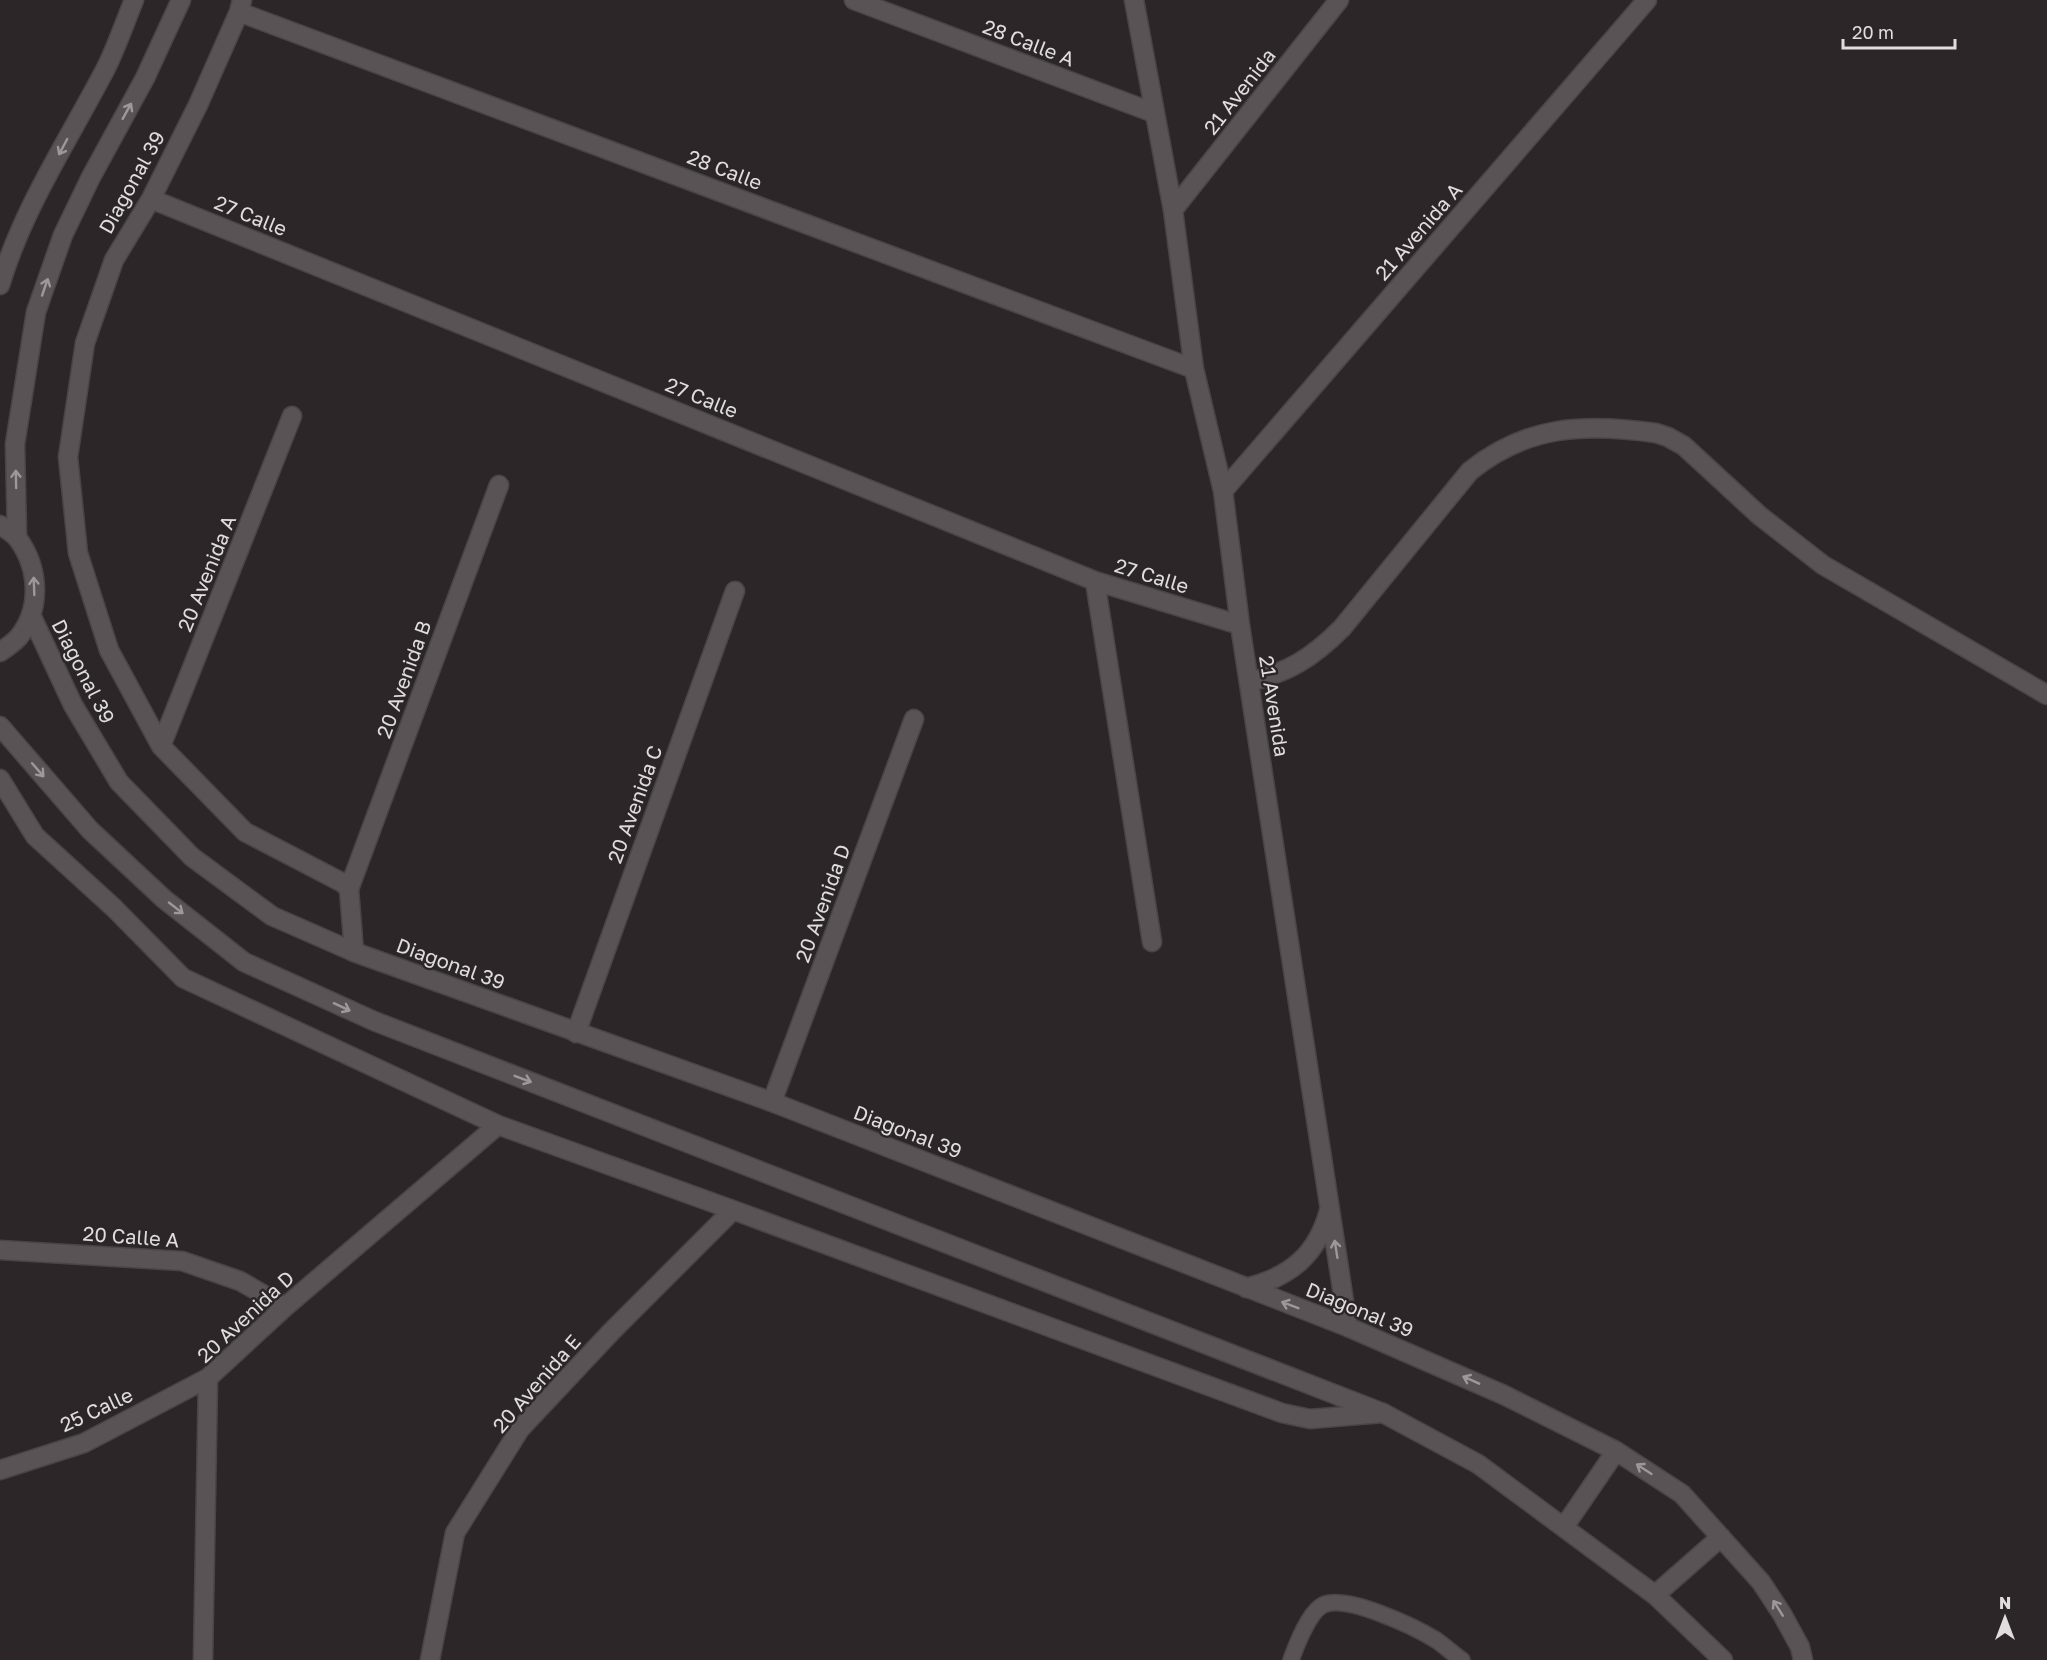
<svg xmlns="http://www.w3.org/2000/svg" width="2047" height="1660" font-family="'Golos Text',sans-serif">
	<rect width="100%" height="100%" fill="#2c2629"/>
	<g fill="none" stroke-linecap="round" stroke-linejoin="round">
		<defs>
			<path id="lane" d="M1291,1660C1296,1646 1309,1612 1323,1605C1346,1594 1415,1627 1436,1640C1445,1646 1453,1654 1462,1660"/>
			<path id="street" d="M242,0L239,12L198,105L151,199L114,260L85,343L68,457L78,553L109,650L161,746L245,832L343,883L349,889
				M854,0L1154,113
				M1134,0L1173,210L1194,369L1223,491L1240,625L1348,1327
				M239,12L1194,369
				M151,199L1095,581L1240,625
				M1173,210L1339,0
				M1223,491L1647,0
				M1095,581L1152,942
				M1249,682C1289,672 1312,658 1342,628L1470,471C1527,425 1585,423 1656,433L1668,437L1684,446L1760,516L1823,565L2047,695
				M161,746L292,416
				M0,779L35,836L114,908L183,978L498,1125L733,1210L1282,1413L1310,1419L1383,1413
				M354,952L349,889L499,485
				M576,1033L735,591
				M772,1102L914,719
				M0,1250L182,1261L240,1281L285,1307
				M1246,1288C1290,1277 1317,1255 1329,1211
				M0,1470L84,1443L208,1378L285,1307L498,1125
				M203,1660L208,1378
				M430,1660L455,1533L520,1429L611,1332L733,1210"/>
			<path id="secondary" d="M0,285C23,208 69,139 106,68C117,46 125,22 134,0
				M0,525C6,529 13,533 18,539C39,568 42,609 18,638C13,643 6,648 0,652
				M17,537L15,444L36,312L63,235L91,177L145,78L181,0
				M31,615L73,705L119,782L192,857L272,916L354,952L772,1102L1348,1327L1504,1395L1616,1451L1682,1494L1761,1582L1782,1614L1800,1647L1803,1660
				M0,726L90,830L164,899L244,962L374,1021L1383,1413L1478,1464L1655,1595L1723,1660
				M1564,1527L1616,1451
				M1655,1595L1721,1537"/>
		</defs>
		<!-- lane casing -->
		<use href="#lane" stroke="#494547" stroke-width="18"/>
		<!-- street casing -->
		<use href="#street" stroke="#494547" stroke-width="21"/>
		<!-- secondary casing -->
		<use href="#secondary" stroke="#494547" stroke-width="21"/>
		<!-- lane -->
		<use href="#lane" stroke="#595356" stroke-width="15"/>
		<!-- street -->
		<use href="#street" stroke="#595356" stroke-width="18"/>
		<!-- secondary -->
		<use href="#secondary" stroke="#595356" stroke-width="18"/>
	</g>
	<!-- one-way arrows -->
	<defs><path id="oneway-shaft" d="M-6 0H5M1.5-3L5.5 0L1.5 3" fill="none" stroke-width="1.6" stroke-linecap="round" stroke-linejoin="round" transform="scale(1.5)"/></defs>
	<g stroke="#9d989a">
		<use href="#oneway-shaft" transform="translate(127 111) rotate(-61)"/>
		<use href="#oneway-shaft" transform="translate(63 147) rotate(118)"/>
		<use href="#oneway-shaft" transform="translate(45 287) rotate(-71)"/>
		<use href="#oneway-shaft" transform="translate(16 479) rotate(-91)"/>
		<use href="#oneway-shaft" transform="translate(34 586) rotate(-92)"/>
		<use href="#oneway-shaft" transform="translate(38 770) rotate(49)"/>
		<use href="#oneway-shaft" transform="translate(176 908) rotate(38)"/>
		<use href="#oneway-shaft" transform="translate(342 1007) rotate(25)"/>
		<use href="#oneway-shaft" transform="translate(523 1079) rotate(21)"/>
		<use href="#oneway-shaft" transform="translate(1336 1249) rotate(-99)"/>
		<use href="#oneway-shaft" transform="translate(1290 1305) rotate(-159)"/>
		<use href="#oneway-shaft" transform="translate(1471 1380) rotate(-156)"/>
		<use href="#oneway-shaft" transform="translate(1644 1469) rotate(-147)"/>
		<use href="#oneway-shaft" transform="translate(1778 1608) rotate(-122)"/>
	</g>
	<g text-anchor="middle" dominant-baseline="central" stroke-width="5" stroke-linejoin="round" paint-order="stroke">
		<!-- street labels -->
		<g font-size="20" fill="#e1dddf" stroke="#2c2629">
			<text transform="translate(1029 42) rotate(21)">28 Calle A</text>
			<text transform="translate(1239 91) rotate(-52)">21 Avenida</text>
			<text transform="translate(725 169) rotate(21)">28 Calle</text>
			<text transform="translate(131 182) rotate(-61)">Diagonal 39</text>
			<text transform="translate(251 215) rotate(22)">27 Calle</text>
			<text transform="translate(1418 231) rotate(-49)">21 Avenida A</text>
			<text transform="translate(702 397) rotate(22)">27 Calle</text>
			<text transform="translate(206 573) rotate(-68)">20 Avenida A</text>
			<text transform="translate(1152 575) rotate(17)">27 Calle</text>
			<text transform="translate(84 671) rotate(63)">Diagonal 39</text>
			<text transform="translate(403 679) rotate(-70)">20 Avenida B</text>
			<text transform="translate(1275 706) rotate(81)">21 Avenida</text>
			<text transform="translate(634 804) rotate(-70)">20 Avenida C</text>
			<text transform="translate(822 903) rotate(-70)">20 Avenida D</text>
			<text transform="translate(451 963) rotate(20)">Diagonal 39</text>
			<text transform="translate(908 1131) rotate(21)">Diagonal 39</text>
			<text transform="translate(131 1236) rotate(4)">20 Calle A</text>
			<text transform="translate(1360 1309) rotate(22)">Diagonal 39</text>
			<text transform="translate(245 1316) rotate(-43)">20 Avenida D</text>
			<text transform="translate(536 1383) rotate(-49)">20 Avenida E</text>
			<text transform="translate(96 1409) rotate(-25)">25 Calle</text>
		</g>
	</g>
	<!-- north arrow -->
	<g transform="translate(2005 1618)" stroke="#2c2629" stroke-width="4.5" paint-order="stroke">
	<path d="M0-4.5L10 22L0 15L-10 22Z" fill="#e1dddf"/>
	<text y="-9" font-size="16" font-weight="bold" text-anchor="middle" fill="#e1dddf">N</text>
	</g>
	<!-- scale -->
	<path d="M1843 39v9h112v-9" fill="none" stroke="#e1dddf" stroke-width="3"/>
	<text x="1852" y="39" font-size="18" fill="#e1dddf" stroke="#2c2629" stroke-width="4.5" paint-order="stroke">20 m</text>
</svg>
